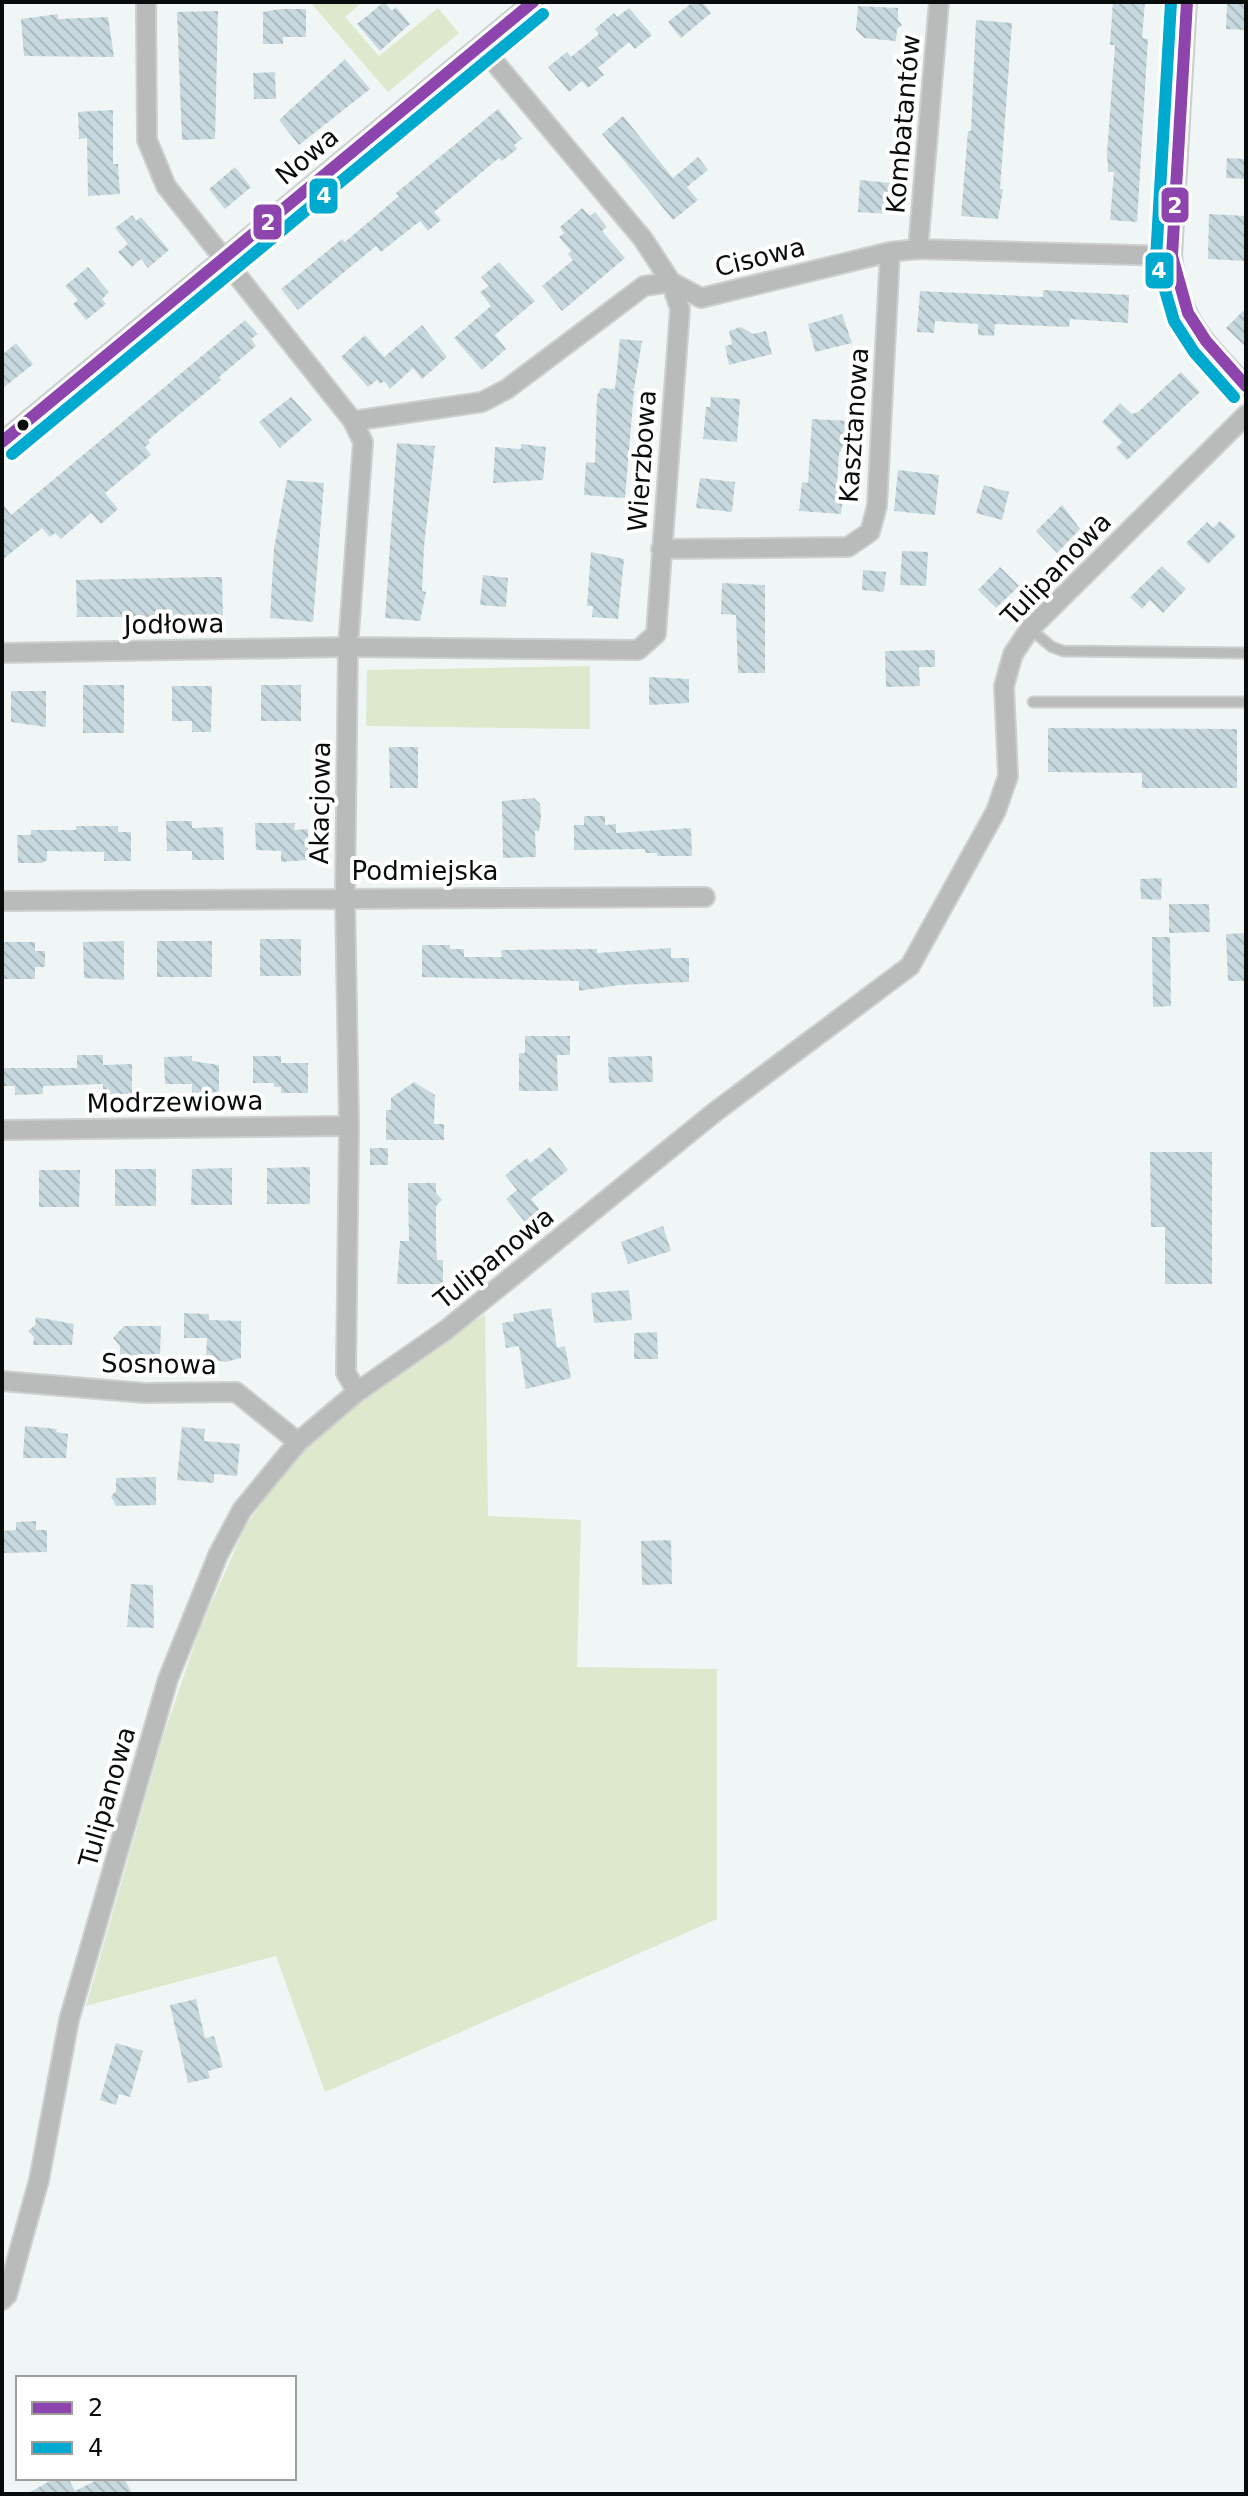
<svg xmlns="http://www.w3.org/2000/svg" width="1248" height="2496" font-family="'DejaVu Sans',sans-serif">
	<defs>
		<pattern id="building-back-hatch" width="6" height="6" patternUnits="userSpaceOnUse" patternTransform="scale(2)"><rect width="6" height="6" fill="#c7d9de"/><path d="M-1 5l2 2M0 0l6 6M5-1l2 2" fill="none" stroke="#aab9bd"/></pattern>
	</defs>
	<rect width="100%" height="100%" fill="#f0f6f5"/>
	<!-- grass -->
	<path fill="#dde8cc" d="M310,2H362L345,17L379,56L438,8L459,33L388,92Z
		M590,666V729L366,726L367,670Z
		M485,1314L488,1516L581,1520L577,1667L717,1669V1919L325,2092L276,1956L86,2006L162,1740L199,1631L245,1527L309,1436Z"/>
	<!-- building -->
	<path fill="url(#building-back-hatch)" d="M384,2L392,11L396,7L410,24L380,51L357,24Z
		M693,2H702L711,13L681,38L668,22Z
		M1113,2H1145L1142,38L1148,39L1137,222L1110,220L1114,172H1108L1107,153L1115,45H1110Z
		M1227,2L1246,3V30L1226,29Z
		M858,6L898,8V20L902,25L897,29L896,41L864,38L856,30Z
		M629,8L652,35L635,49L629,42L598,68L604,75L588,88L582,81L569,92L548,67L567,52L571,57L599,34L595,29L614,13L617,17Z
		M281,9H306V37H283V44H263V12Z
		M218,11L215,139L182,140L177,12Z
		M58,14V19L108,17L114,57L24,56L21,19Z
		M976,20L1012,23L1000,189H1003L998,219L961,216L968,131H971Z
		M345,59L370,89L299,145L279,120Z
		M275,72L276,99H254L253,73Z
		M498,109L522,139L514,145L517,149L502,161L499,158L434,212L441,220L428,231L420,221L381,252L376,246L298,310L281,289L342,239L345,242L399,196L396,193Z
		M113,110V164H118L120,194L88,196L87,138L79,139L78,112Z
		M623,116L673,178L698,157L708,170L687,187L698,200L673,220L602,134Z
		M1227,158L1246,159V179L1226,178Z
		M235,167L251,187L225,209L209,189Z
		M860,180L891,183L889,214L858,212Z
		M582,208L590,216L595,212L607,227L602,231L625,258L562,311L542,286L573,260L568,254L571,251L559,237L564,233L560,227Z
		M1209,214L1246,216V261L1208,259Z
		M132,215L136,221L141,217L169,250L148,268L141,259L132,267L118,252L128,244L115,228Z
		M499,262L535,301L495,335L506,349L482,370L454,338L491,306L480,292L489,286L481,277Z
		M88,267L109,292L102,299L106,304L86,320L73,304L78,300L65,286Z
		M1043,290L1129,295L1128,323L1070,319L1069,327L995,324L994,336L978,335V324L935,321L934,333L917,332L920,291L1043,297Z
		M1246,308V347L1226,328Z
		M842,314L852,343L815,352L808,324Z
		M245,320L258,334L251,339L256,346L219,377L221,380L148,440L150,443L145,447L151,455L105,493L118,509L101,524L91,513L61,539L55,533L50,537L42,528L2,560V503L11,515Z
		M422,325L447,357L422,379L413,368L390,389L384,381L380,384L377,380L368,387L341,357L365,335L384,357Z
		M741,327L753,334L766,331L772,354L729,365L725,346L732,344L729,331Z
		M620,339L642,341L634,389L629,390H634L625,498L584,495L586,462L595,463L597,396L601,388L615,389Z
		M16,343L33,364L2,389V355Z
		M1181,372L1200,392L1127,460L1116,448L1122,442L1102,422L1120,403L1132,414L1138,412Z
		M291,397L312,420L280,448L259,422Z
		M711,397L740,399L737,442L703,439L706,407H710Z
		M812,419L849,421L848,434L839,454L837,486L844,487L841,514L799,511L802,482L808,483Z
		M397,443L435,446L424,547L422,591L426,592L420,621L385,618Z
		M521,444L546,447L543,480L493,483L495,447L521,449Z
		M898,470L939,475L935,515L894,511Z
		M700,478L735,482L732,512L696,508Z
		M287,480L324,483L313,622L270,618L274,548Z
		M984,485L1009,492L1002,520L976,513Z
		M1062,505L1080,529L1057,553L1036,531Z
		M1220,521L1236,536L1208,564L1186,543L1207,522L1213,528Z
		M902,551L928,552L926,586L900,585Z
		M591,552L624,559L618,619L592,617L593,606H587Z
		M1162,566L1186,589L1163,613L1150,600L1142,609L1130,597Z
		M1000,567L1019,586L996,608L978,590Z
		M863,570L886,572L884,592L862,590Z
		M483,575L508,578L506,607L480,605Z
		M206,577H222L223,617H77L76,580Z
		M722,583L765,585V673H738L736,615L721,614Z
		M935,650V667H919L920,686L886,687L885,651Z
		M649,677L689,679V703L649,705Z
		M83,685H124V733H83Z
		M261,685H301V721H261Z
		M172,686H212L211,732H192V721H172Z
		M11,691H46V727L11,722Z
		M1048,728L1237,729V788H1142V773L1048,772Z
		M389,747H418V788H390Z
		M534,798L540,804L541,817L539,831H535L536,857L503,858L502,801Z
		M584,816H605V825L616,824V833L691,828L692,856H657V853H645V849L574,850V825H584Z
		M166,821H192V828L223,827L224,860H192V851H167Z
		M255,823H295L294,830L308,829V860L281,862V851L256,850Z
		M76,826H118V832H131V861H104V852L47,851V860L42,863H18L17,835H31V830H76Z
		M1162,878L1161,900L1141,899L1140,879Z
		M1169,904H1209L1210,932L1169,933Z
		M1246,933V981H1228L1226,934Z
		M1152,937H1170L1171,1006L1153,1007Z
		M260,939H301V976H260Z
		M124,941V980L84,978L83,942Z
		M157,941H212V977H157Z
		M2,942H35V951H45V967H35V979H2Z
		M422,945H450V949H464V957H502L501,950L597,949V953L671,948V958H689V982L619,985L579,991V981L422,977Z
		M525,1036H570V1055H557L558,1091H519V1053H525Z
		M77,1055H103V1065L132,1064V1094H103V1084L43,1086V1094L15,1095V1086H2V1068H77Z
		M192,1056V1061L219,1065V1093H192V1084H165L164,1057Z
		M253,1056H281V1063H308V1093H281V1087H274V1083H253Z
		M652,1056L653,1082L609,1083L608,1057Z
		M414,1082L435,1095L434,1124H444V1140H386V1110H391V1098Z
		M550,1147L568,1170L531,1199L540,1210L525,1222L506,1199L517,1190L505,1175L527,1158L530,1163Z
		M370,1148H388V1165H370Z
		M1150,1152H1212V1284H1165V1227H1151Z
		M310,1167V1204H267V1168Z
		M232,1168V1205H191L192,1169Z
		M115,1169H156V1206H115Z
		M39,1170H80L79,1207H39Z
		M408,1183H436V1193L442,1200L436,1206V1241L437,1260H443V1284H397L400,1241H409Z
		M663,1226L671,1251L628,1264L621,1242Z
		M629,1290L632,1320L594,1323L591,1293Z
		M551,1308L557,1348L565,1346L571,1378L526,1389L519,1346L506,1348L502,1323L514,1321L513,1314Z
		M184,1313L209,1314V1320L241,1321V1358L226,1362L206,1358L207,1338H184Z
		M36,1317L74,1324L72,1345H33L34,1337L28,1331L35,1325Z
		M124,1326H161L160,1354L120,1356V1346L113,1338Z
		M657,1332L658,1359H634V1333Z
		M25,1426L57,1429L56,1432L68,1434L66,1458H23Z
		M182,1427L205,1429L204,1441L240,1444L237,1476L214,1474V1483L177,1480Z
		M156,1477V1505L116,1506L111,1496L116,1491V1478Z
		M36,1521V1530H47V1552L2,1553V1531L16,1530V1522Z
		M671,1540L672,1584L642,1585L641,1541Z
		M131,1584L153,1585L154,1628L127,1627Z
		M196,1999L205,2038L214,2036L223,2067L208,2071L210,2078L188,2083L170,2005Z
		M116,2043L143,2051L130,2097L119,2094L116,2105L100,2100Z
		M55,2478H68L75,2491L101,2478H124L132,2494H27Z"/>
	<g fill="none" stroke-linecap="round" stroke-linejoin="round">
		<defs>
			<path id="service" d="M1030,629L1052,647L1063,651L1246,653
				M1033,702H1246"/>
			<path id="minor" d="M146,2L147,140L166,186L353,421L363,442L348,647L345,897L349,1126L346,1373L357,1392
				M1187,2L1172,256C1180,321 1203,339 1246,386
				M918,249L939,2
				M353,421L482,402L507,389L644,286L671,282L701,298L890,252L918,249L1172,256
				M2,442L533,2
				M661,549L848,547L870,532L877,506L890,252
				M2,653L348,647L638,650L656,634L680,309L671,282L643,239L481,46
				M2,901L705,897
				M2,1130L349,1126
				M2,1381L145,1393L236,1392L298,1442
				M2,2300L7,2295L39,2180L69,2020L168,1679L218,1555L242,1510L298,1442L357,1392L446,1330L715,1112L910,966L996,811L1008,776L1004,686L1013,654L1030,629L1246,415"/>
		</defs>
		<!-- service casing -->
		<use href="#service" stroke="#ccd0cf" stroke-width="13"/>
		<!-- minor casing -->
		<use href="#minor" stroke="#ccd0cf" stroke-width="22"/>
		<!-- service -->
		<use href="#service" stroke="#b9baba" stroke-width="9"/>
		<!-- minor -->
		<use href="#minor" stroke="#b9baba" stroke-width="18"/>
		<defs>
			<path id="bus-1" d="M1187,2L1172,256L1188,313L1206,341L1246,386
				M2,442L533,2"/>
			<path id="bus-2" d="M1171,2L1156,259L1174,321L1194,352L1234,397
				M12,454L543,14"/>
		</defs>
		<!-- bus-1 casing -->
		<use href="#bus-1" stroke="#fff" stroke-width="18"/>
		<!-- bus-2 casing -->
		<use href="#bus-2" stroke="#fff" stroke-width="18"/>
		<!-- bus-1 -->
		<use href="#bus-1" stroke="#8e44ad" stroke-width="12"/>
		<!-- bus-2 -->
		<use href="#bus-2" stroke="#00a9ce" stroke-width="12"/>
	</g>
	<!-- markers -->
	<circle fill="#090c0c" stroke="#fff" stroke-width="3" cx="23" cy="425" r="7"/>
	<g text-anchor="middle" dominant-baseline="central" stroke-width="8" stroke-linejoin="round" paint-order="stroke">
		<!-- street labels -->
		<g font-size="26" fill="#090c0c" stroke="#fff">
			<text transform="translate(903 124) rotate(-85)">Kombatantów</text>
			<text transform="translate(307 156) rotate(-40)">Nowa</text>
			<text transform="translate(760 257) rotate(-14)">Cisowa</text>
			<text transform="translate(854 425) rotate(-86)">Kasztanowa</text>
			<text transform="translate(642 461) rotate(-86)">Wierzbowa</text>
			<text transform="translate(1056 569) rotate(-46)">Tulipanowa</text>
			<text transform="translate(174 624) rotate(-1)">Jodłowa</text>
			<text transform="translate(320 803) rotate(-89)">Akacjowa</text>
			<text x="425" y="871">Podmiejska</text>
			<text transform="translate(175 1102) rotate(-1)">Modrzewiowa</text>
			<text transform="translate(494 1258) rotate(-39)">Tulipanowa</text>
			<text transform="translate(159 1364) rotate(1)">Sosnowa</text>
			<text transform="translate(107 1797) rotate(-74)">Tulipanowa</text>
		</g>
	</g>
	<g stroke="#fff" stroke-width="3">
		<rect x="308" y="177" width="31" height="38" rx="8" fill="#00a9ce"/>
		<rect x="1160" y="186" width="30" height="38" rx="8" fill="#8e44ad"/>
		<rect x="252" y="203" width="31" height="38" rx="8" fill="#8e44ad"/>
		<rect x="1144" y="251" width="31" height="39" rx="8" fill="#00a9ce"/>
	</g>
	<g font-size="22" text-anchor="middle" font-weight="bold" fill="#fff">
		<text x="324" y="203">4</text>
		<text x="1175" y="213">2</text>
		<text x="268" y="230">2</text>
		<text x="1159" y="278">4</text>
	</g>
	<!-- border -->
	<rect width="1248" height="2496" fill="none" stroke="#090c0c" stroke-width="8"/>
	<!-- legend -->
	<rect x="16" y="2376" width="280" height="104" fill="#ffffff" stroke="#9d9e9e" stroke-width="2"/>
	<rect x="32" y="2402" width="40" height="12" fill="#8e44ad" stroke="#9d9e9e" stroke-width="2"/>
	<text x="88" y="2416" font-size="24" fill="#090c0c">2</text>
	<rect x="32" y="2442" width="40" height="12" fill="#00a9ce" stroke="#9d9e9e" stroke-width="2"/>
	<text x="88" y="2456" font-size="24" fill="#090c0c">4</text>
</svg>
